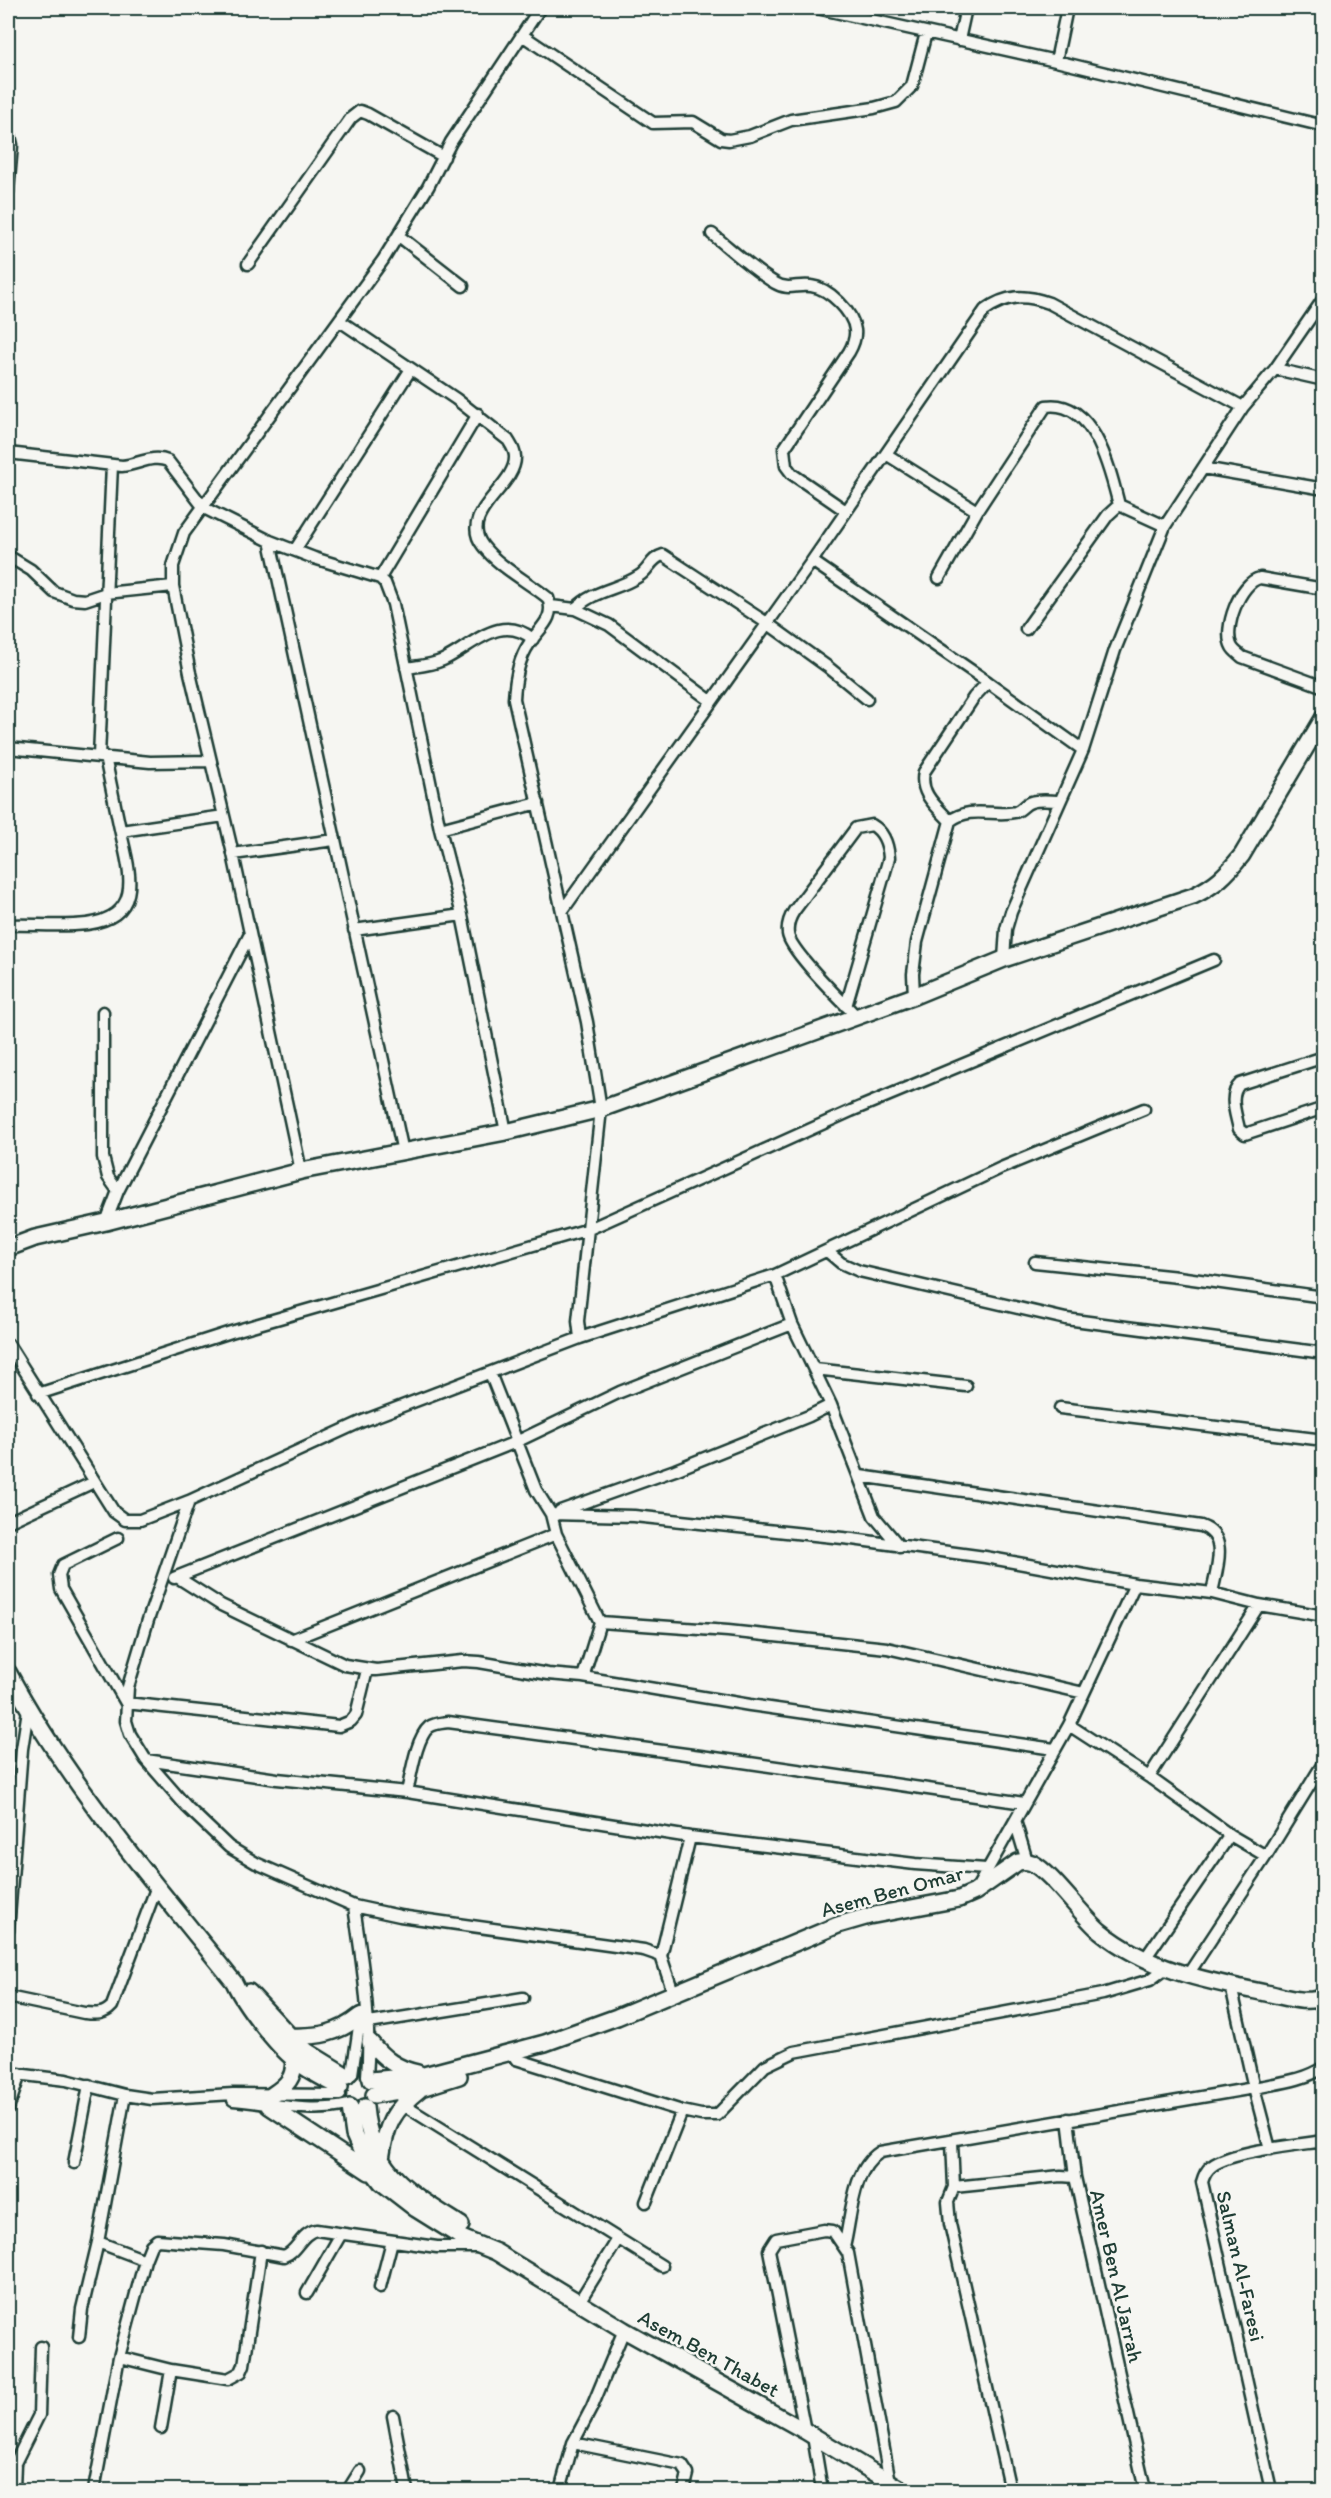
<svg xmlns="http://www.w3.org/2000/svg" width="1331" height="2498" font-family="Itim,sans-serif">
	<rect width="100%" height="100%" fill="#f6f6f2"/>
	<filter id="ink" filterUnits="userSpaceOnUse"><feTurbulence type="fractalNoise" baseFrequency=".0167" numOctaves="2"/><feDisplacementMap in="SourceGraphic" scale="12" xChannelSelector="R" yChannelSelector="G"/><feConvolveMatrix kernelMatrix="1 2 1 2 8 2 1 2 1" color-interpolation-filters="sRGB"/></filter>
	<g filter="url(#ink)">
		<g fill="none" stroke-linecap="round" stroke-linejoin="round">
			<defs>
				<path id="street" d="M817,8L1056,61L1324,126
					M522,35L653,123L693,122L721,139L729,140L750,136L791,120L874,108L896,102L912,86L926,33
					M959,40L966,8
					M1056,61L1067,8
					M8,127L12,145L8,192
					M712,234C733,251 753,270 775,283C788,291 797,284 811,286C829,288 853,312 855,330C856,338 853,345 849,352L784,449L786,466L792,474L846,511
					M399,236L463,286
					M248,264L351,118L360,111L368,114L444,157
					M1275,369L1324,380
					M8,453L122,466C138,465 152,454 168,461L204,508L270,541L314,558L380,578L385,583L393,604L440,829L462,915L506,1132
					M886,454L977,511
					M1203,468L1324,489
					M270,541L403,1152
					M295,550L411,369
					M8,556L31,570L54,592L73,599L85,600L106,593L173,586
					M812,561L988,682
					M380,578L478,414
					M939,578L977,511L1046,406C1094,399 1110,470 1119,505
					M1324,589L1260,578C1240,582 1222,630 1232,647C1234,651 1239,654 1242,657L1324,687
					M551,606L575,609L609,625L711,701
					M575,609C593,590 618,590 639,576C649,570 651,558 663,555L767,623L828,667L867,699
					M1026,629L1108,515L1119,505L1165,526
					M406,668C419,666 432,665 443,660C473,646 500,612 533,639
					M1312,738L1324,744
					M8,748L150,762L210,761
					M99,756L112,465
					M950,821C936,806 919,793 924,772L974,697L988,682L1083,750
					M440,829L538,803
					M121,831L224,816
					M233,854L334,840
					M563,910L812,561L985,310C1006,295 1024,294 1049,303L1243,407
					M8,925C33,924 61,927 87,924C146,916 129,870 120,829C115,805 110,781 105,757
					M354,930L462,915
					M1004,959L1006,929L1011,912L1083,750L1115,650L1165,526L1243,407L1275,369L1324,298
					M914,996L913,974L917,942L950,821C970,805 994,817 1015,812C1022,810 1024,804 1031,802C1039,799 1051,801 1060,801
					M846,1006L889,858C888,844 884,832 872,825L856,828L794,911C790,917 787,926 788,934C790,951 841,1000 855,1015
					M103,1012V1157L108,1177L118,1191
					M1324,1057L1240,1084C1228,1095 1236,1114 1239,1129L1245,1134L1324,1108
					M301,1171L233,854L190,673L173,586V566L184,533L383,260L428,187L451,142L540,8
					M106,1222L118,1191L249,936
					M828,1252L841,1263L859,1271L1066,1319L1324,1353
					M1035,1262L1178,1277L1324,1297
					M580,1338L775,1275
					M8,1344L114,1512L125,1520H140L189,1501L363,1421L580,1338L578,1321L601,1109L587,1022L514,699C515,680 518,660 529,644C539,628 556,619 548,598C527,581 499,567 483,546C457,513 516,487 515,457C515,450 511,445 508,440L456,399L340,321
					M815,1369L966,1386
					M490,1373L536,1490L551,1514L556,1534L600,1622L583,1677
					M38,1394L231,1332L589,1229L851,1111L1214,960
					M1060,1408L1324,1440
					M860,1476L1201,1526C1230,1536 1216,1570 1212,1593
					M189,1501L148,1620L128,1687L126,1721L130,1734L146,1760L187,1807L229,1847L256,1863L354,1906C362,1963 372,2020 367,2076
					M560,1511L675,1470L809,1416L831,1405
					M551,1514L634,1516L852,1539L985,1557L1135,1584L1212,1593L1259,1605L1324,1616
					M8,1522L94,1482
					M118,1538L63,1565L59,1575L61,1589L126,1703L339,1726L351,1721L356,1715L367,1670
					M900,1547L874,1516L831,1405L792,1324L775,1275L1001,1168L1144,1109
					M177,1577L221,1605L345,1665L376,1670L463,1661L479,1662L548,1674L583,1677L750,1705L1054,1749
					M174,1578L516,1442L620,1392L792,1324
					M600,1622L728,1631L887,1648L1084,1693
					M291,1640L556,1534
					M1069,1725L1149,1777L1230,1835L1266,1856
					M146,1760L277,1779L407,1792L690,1837L915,1864L986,1869
					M1149,1777L1259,1605
					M407,1792C411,1776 416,1738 429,1727C435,1723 441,1723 448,1722L715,1758L1024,1803
					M1015,1821L1027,1861
					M976,1890L1069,1725L1135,1584
					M354,1906L400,1916L644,1950L661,1956L673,1992
					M8,1931L22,1749L28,1710
					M661,1956L690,1837
					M1144,1960L1230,1835
					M1187,1976L1266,1856L1324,1762
					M1231,1986L1254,2088L1270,2149
					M8,1997L84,2013C95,2014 104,2015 112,2006L157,1886
					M369,2023L523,1998
					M511,2050L516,2059L682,2111L701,2115H717L765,2066L794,2052L1103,1994L1150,1980L1166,1968
					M8,2073L66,2080L125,2095L152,2099L233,2094L340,2095
					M352,2074L361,2013
					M233,2100C270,2103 310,2114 348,2105
					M402,2104L662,2266
					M8,2109L20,2074
					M1068,2119L1075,2177
					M952,2141L954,2187
					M74,2163L89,2085
					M646,2202L682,2111
					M98,2242L145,2260
					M844,2247C852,2216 851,2171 880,2152L1254,2088C1277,2083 1304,2081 1324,2067
					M380,2287L392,2241
					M307,2293L341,2234
					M579,2302L618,2239
					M79,2337L82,2309L98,2242L125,2095
					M119,2357L171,2370L228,2379L241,2372L244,2365L261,2251
					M393,2416L407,2490
					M161,2428L171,2370
					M805,2431L769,2250L776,2239L824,2230L833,2231L848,2253L890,2482
					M813,2436L822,2490
					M573,2443L682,2465L688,2474L684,2490
					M14,2490L15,2463L39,2415L41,2347
					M94,2490L119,2357L145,2260L151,2245L157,2240L224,2245L284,2256C297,2252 301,2233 316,2230L437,2247H478
					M348,2490L360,2471
					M560,2490L573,2443L592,2407L624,2330
					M1010,2490L950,2224L948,2202L954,2187L1061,2176L1075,2177L1145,2490
					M1271,2490L1202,2182C1204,2175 1206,2170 1212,2166C1232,2151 1297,2145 1324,2141"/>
				<path id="secondary" d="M8,1248L35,1238L106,1222L301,1171L506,1132L601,1109L914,996L1004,959L1193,896C1216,885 1226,875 1242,855L1324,717
					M8,1672C69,1786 154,1882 234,1982C244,2004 276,2045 295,2060C308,2071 325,2079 340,2087
					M249,1992L290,2036L308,2052L347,2076
					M290,2036C318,2037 338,2034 360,2016
					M370,2042C384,2059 397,2069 418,2073
					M371,2080L424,2075L545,2043L617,2017L838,1925L869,1916L959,1899L975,1892L1018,1862C1023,1861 1027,1861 1032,1863C1052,1873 1080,1914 1100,1931C1148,1970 1206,1981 1266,1993C1283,1996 1308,2006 1324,1996
					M272,2095C286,2086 296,2077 293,2059
					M374,2095L424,2087L459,2076
					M269,2106L369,2172
					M350,2107L354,2135L367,2164L381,2182L416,2209L464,2239L496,2252L624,2330L805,2431L903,2490
					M365,2107C371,2173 409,2192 461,2225
					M381,2159C386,2125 392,2111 420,2089"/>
			</defs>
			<!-- street casing -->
			<use href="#street" stroke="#1f3d34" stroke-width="15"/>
			<!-- secondary casing -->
			<use href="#secondary" stroke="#1f3d34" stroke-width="20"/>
			<!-- street -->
			<use href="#street" stroke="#f6f6f2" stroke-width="10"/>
			<!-- secondary -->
			<use href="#secondary" stroke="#f6f6f2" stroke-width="15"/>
		</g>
	</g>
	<g text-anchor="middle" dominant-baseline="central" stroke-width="5" stroke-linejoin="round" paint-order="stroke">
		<!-- street labels -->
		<g font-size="21" fill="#1f3d34" stroke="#f6f6f2">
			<text transform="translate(892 1891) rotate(-15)">Asem Ben Omar</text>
			<text transform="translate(1241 2266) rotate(77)">Salman Al-Faresi</text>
			<text transform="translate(1117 2276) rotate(77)">Amer Ben Al Jarrah</text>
			<text transform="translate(709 2353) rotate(29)">Asem Ben Thabet</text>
		</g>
	</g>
	<!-- margin -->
	<rect width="1331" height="2498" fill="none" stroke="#f6f6f2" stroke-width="30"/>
	<rect x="15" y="15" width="1301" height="2468" fill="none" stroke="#1f3d34" stroke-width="2" filter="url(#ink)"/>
</svg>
